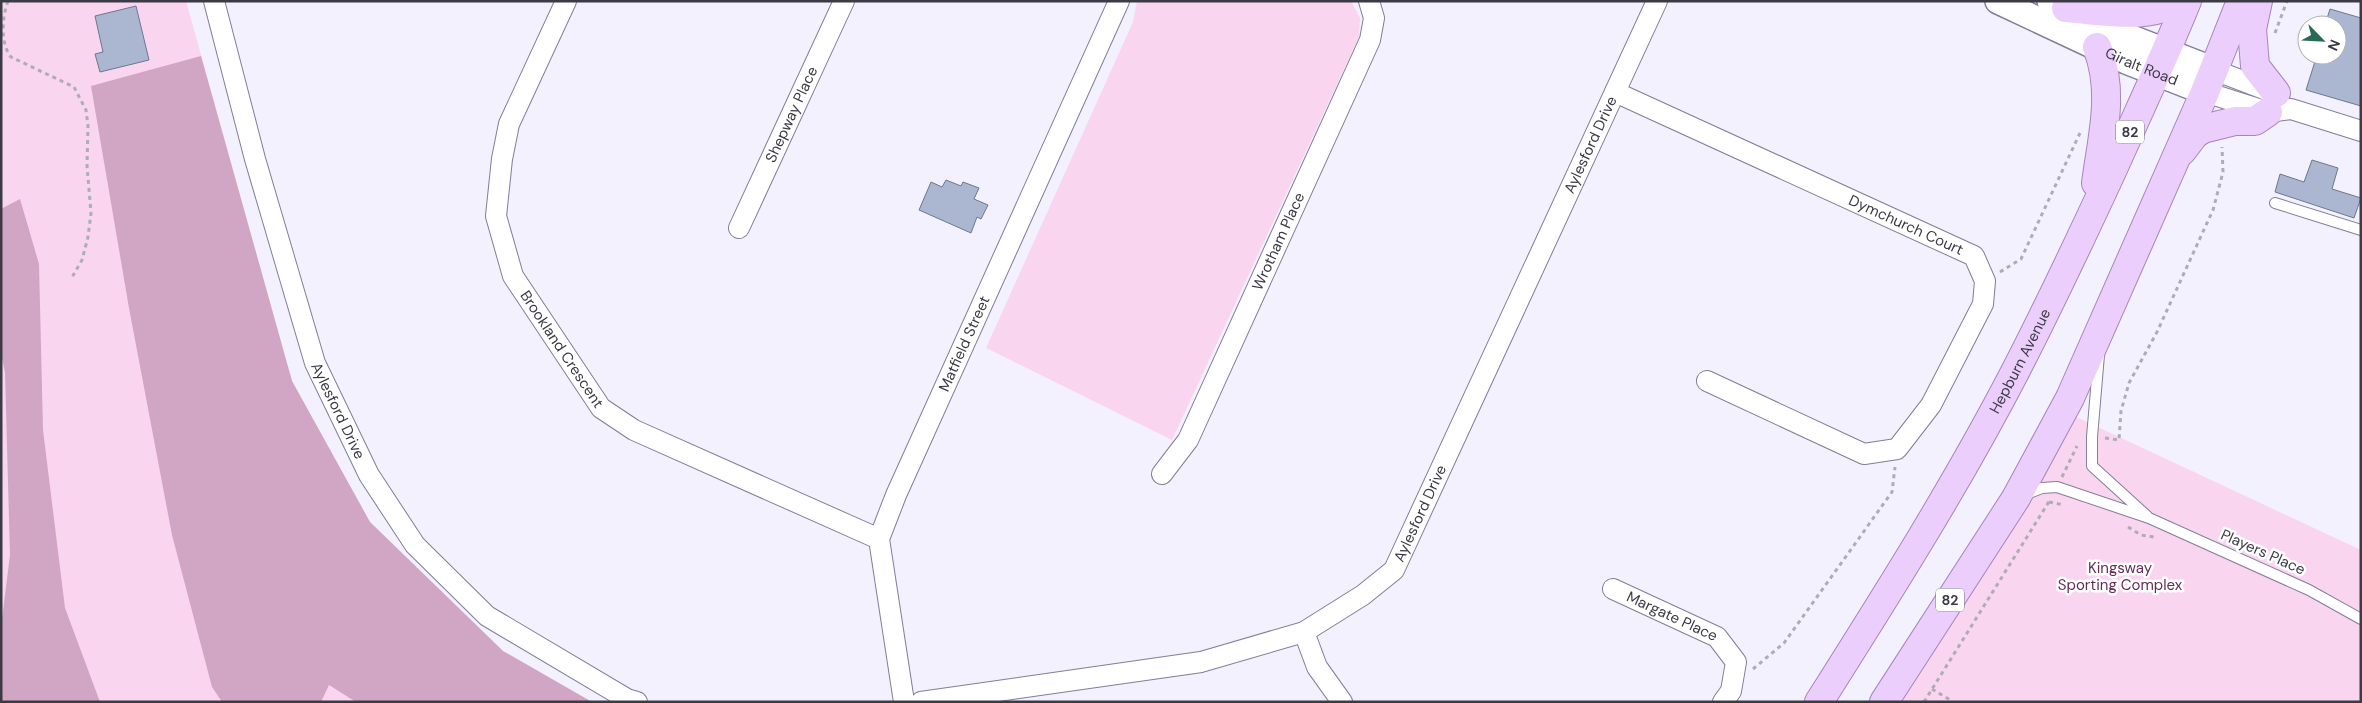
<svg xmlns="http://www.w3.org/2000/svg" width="2362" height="703" font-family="'DM Sans',sans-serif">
	<rect width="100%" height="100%" fill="#f2f1fd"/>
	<!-- green -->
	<path fill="#fad5ef" d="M1,1H186L292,381L370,522L503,651L592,702H1Z
		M1137,1H1351L1360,18L1359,37L1172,440L986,348L1133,22Z
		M2072,415L2361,550V702H1895Z"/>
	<!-- forest -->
	<path fill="#d1a5c4" d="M201,56L292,381L370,522L503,651L592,702H356L329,685L321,702H222L212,687L172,535L129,308L91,86Z
		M20,199L39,264L43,430L65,608L100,702H1V627L10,555L5,372L1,354V209Z"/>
	<!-- building -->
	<path fill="#abb7d1" stroke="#6d778f" d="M136,6L149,60L100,72L95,54L103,52L95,16Z
		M2330,9L2361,18V106L2306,90L2317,55H2337V25H2325Z
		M2312,160L2338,168L2332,189L2361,198L2354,218L2275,192L2280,174L2304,182Z
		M946,180L961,186L963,182L979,188L974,199L988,205L981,219L977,217L971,233L919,210L931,182L942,187Z"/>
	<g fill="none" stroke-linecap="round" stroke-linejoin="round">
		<defs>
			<path id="service" d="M2275,203L2361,230
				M2099,355L2092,437V466L2147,516
				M2024,495L2042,488L2057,487L2149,518L2309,590L2361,619"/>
			<g id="minor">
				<path id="s1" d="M214,1L255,159L315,363L369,475L415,545L487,616L627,699L637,702"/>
				<path id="s2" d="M566,1L509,124L502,159L496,216L513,276L601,408L634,430L879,539"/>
				<path d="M2214,70L2277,94"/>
				<path id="s3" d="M1615,92L1974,256L1985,281L1983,304L1931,405L1897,449L1864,454L1707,381"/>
				<path d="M2205,92L2268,112L2291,109L2361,131"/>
				<path id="s4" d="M739,228L844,1"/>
				<path id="s5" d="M1162,474L1188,440L1370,40L1374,18L1369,1"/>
				<path id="s6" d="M1613,589L1717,637L1736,662L1731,691L1723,702"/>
				<path d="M1304,632L1317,667L1342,702"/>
				<path id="s7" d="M904,702L879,539L896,495L1119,1"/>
				<path id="s8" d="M921,702L1201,662L1304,632L1363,595L1394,570L1657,1"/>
			</g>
			<g id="tertiary">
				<path id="s9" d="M1998,1L2126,61L2205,92"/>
				<path d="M2050,1L2129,37L2214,70"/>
			</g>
			<g id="primary">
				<path d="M2258,1L2252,29L2255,66L2276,93"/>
				<path d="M2066,8C2095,10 2153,21 2175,1"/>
				<path d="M2182,151L2195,134L2203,129L2235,121H2255L2268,112"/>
				<path d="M2096,183C2102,137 2115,92 2097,47"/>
				<path id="s10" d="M1819,702C1888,593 1957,484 2016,370C2050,304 2082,236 2113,169C2138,113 2164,58 2187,1"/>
				<path d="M1884,702L2016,498L2070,398L2205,92L2241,1"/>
			</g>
		</defs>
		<!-- service casing -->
		<use href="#service" stroke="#817e98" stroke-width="12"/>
		<!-- minor casing -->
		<use href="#minor" stroke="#817e98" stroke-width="22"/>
		<!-- tertiary casing -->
		<use href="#tertiary" stroke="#817e98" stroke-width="28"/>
		<!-- primary casing -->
		<use href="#primary" stroke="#a685bb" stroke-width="30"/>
		<!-- path -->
		<path stroke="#adacb7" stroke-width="3" stroke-dasharray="4 4" stroke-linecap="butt" d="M8,1C2,17 0,43 11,57L74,87L86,110L88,126L87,166L91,213L88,237L82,260L71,279
			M2275,33L2287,1
			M2000,272L2021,259L2080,133
			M2105,438L2119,440L2121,411L2129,383L2157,332L2213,210L2223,172L2222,147
			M2062,477L2077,446
			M2049,502L2064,505
			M2128,527L2141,535L2154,537
			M1753,669L1784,643L1892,492L1895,467
			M1932,689L1952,701
			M1924,702L2050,500"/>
		<!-- service -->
		<use href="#service" stroke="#fff" stroke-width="10"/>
		<!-- minor -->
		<use href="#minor" stroke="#fff" stroke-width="20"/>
		<!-- tertiary -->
		<use href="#tertiary" stroke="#fff" stroke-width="25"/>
		<!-- primary -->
		<use href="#primary" stroke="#eccefc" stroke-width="28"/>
	</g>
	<g text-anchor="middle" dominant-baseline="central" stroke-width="5" stroke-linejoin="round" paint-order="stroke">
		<!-- shield labels -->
		<g fill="#fff" stroke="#76757d" stroke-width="1">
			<rect x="2116" y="120.5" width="28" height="23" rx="4"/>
			<rect x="1936" y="588.5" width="28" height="23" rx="4"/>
		</g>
		<g font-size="14" font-weight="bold" fill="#3b3a45">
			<text x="2130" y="132">82</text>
			<text x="1950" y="600">82</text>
		</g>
		<!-- street labels -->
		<g font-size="15" fill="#3b3a45" stroke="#fff">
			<text stroke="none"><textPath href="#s9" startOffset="158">Giralt Road</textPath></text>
			<text stroke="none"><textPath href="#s4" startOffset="125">Shepway Place</textPath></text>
			<text stroke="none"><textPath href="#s8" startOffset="968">Aylesford Drive</textPath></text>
			<text stroke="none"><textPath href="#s3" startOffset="320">Dymchurch Court</textPath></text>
			<text stroke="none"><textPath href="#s5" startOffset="261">Wrotham Place</textPath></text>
			<text stroke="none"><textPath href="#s7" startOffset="378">Matfield Street</textPath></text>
			<text stroke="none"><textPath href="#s2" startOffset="379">Brookland Crescent</textPath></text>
			<text stroke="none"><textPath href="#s10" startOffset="396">Hepburn Avenue</textPath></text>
			<text stroke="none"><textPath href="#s1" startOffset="429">Aylesford Drive</textPath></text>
			<text stroke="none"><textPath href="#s8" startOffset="562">Aylesford Drive</textPath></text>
			<text transform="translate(2263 552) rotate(24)">Players Place</text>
			<text stroke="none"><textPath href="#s6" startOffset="65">Margate Place</textPath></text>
		</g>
		<!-- park labels -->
		<g font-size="15" fill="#642d57" stroke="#fff">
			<text x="2120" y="568">Kingsway<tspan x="2120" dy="17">Sporting Complex</tspan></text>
		</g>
	</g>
	<!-- border -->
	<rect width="2362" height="703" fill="none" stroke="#3b3a45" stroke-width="5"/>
	<!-- north arrow -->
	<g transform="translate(2322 40) rotate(114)"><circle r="24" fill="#ffffff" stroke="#b1b0b5"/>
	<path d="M0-4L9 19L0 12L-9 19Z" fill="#296957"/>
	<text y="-8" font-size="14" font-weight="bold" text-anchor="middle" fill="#3b3a45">N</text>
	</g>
</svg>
